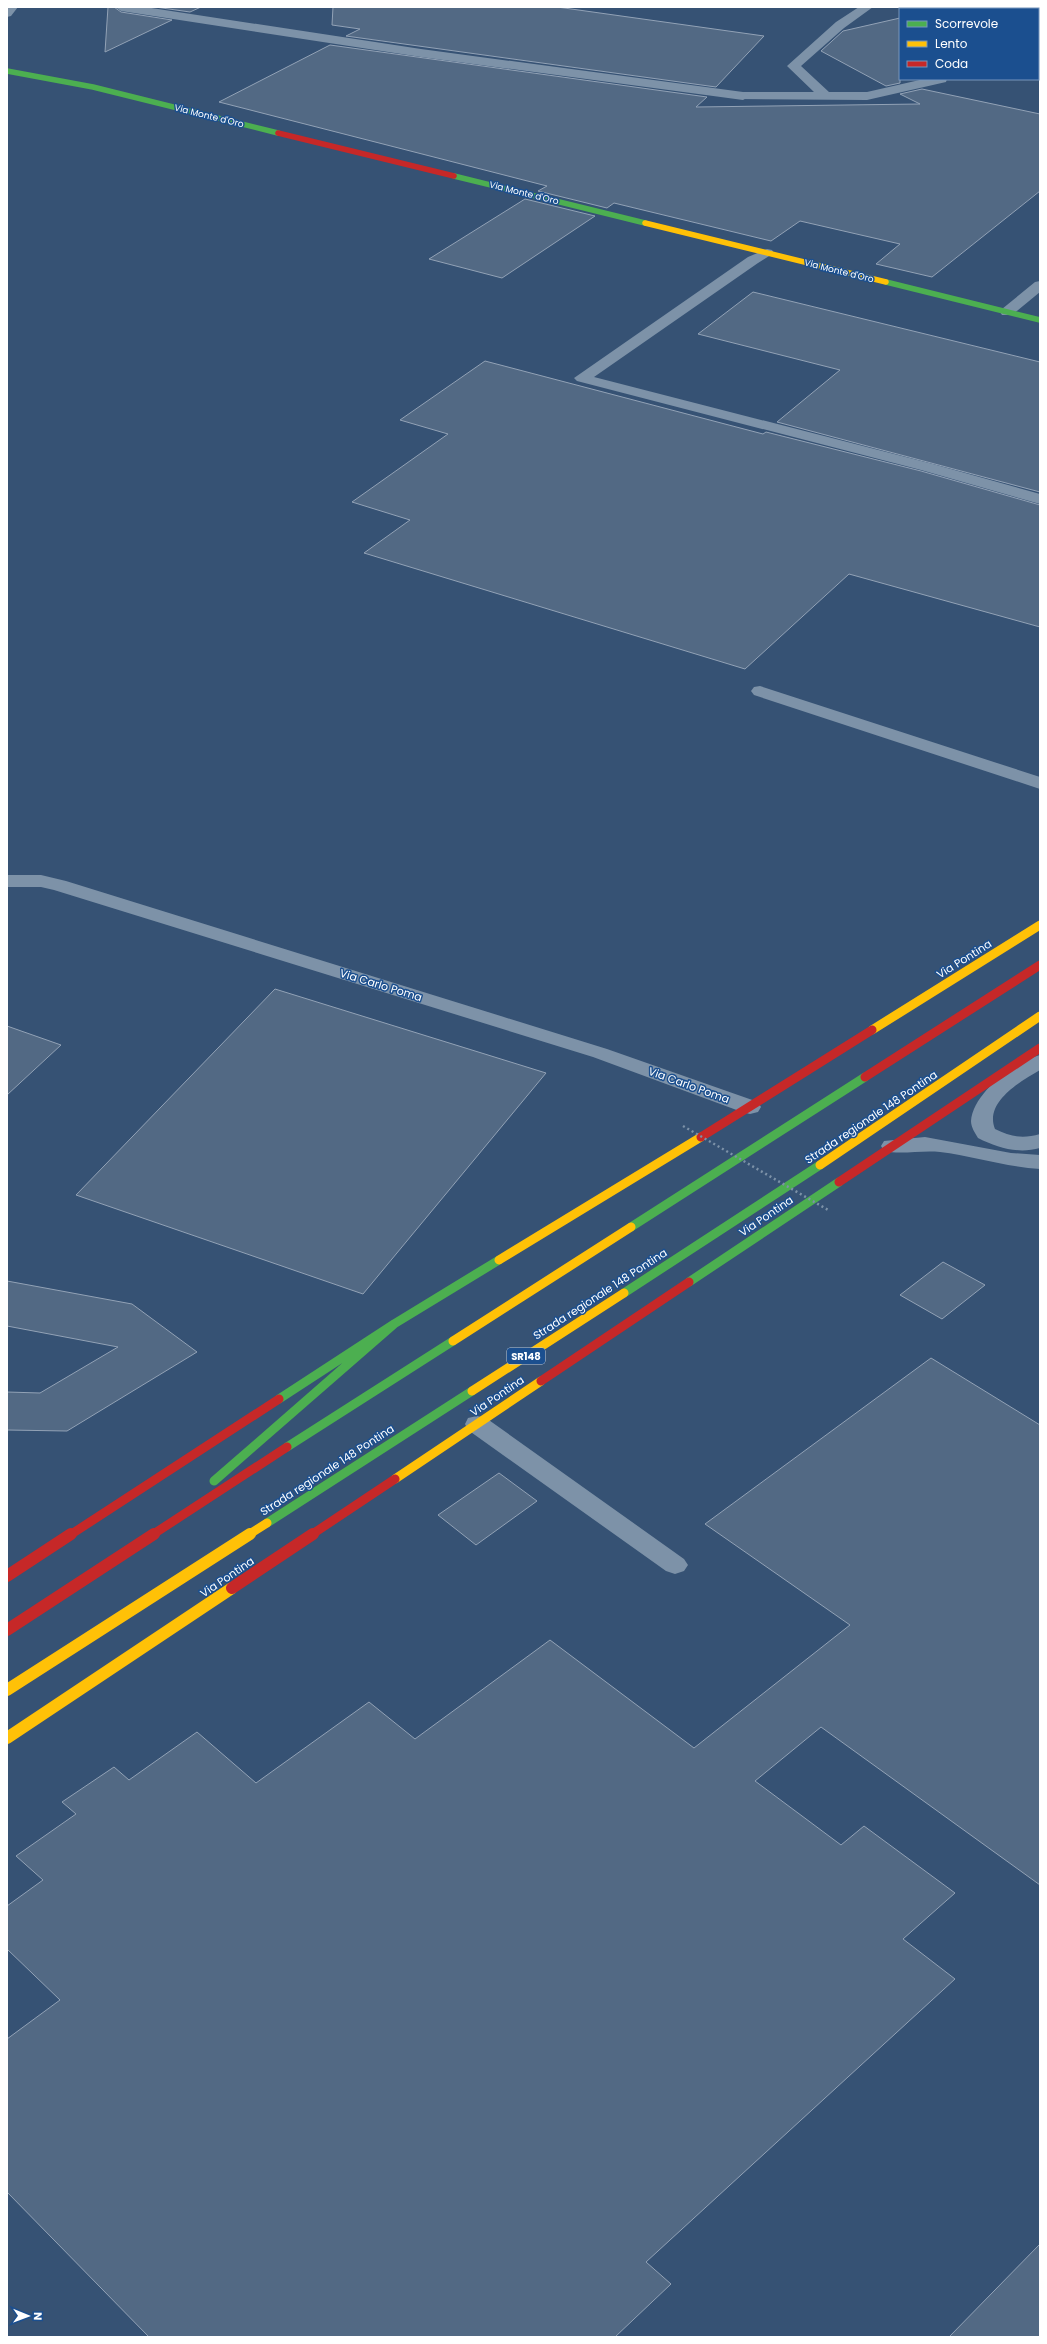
<svg xmlns="http://www.w3.org/2000/svg" width="1047" height="2344" font-family="Poppins,sans-serif">
	<rect width="100%" height="100%" fill="#365274"/>
	<!-- building -->
	<path fill="#526984" stroke="#92a2b6" d="M108,7H114L121,12L172,20L105,52Z
		M155,7H201L190,12Z
		M333,7H557L764,36L716,87L346,36L360,29L332,25Z
		M900,18V83L886,86L821,51L843,31Z
		M330,45L707,97L696,107L920,104L900,94L922,89L1040,114V191L932,277L876,264L900,244L800,221L771,241L614,203L607,208L538,191L547,186L219,102Z
		M525,199L595,216L502,278L429,259Z
		M753,292L1040,362V492L777,422L840,370L698,334Z
		M485,361L763,434L766,432L921,471L1040,505V627L849,574L745,669L364,553L410,520L352,502L448,434L400,420Z
		M275,989L546,1073L363,1294L76,1195Z
		M7,1026L61,1045L7,1095Z
		M943,1262L985,1285L942,1319L900,1295Z
		M7,1281L132,1304L197,1352L67,1431L7,1430V1392L40,1393L118,1347L7,1326Z
		M931,1358L1040,1425V1885L821,1727L755,1781L841,1845L864,1826L955,1893L903,1939L955,1979L646,2262L671,2284L615,2337H149L7,2192V2039L60,2000L7,1949V1906L43,1880L16,1856L76,1814L62,1802L114,1767L129,1780L197,1732L256,1783L369,1702L415,1739L550,1640L694,1748L850,1625L705,1524Z
		M499,1473L537,1501L476,1545L438,1515Z
		M1040,2244V2337H949Z"/>
	<g fill="none" stroke-linecap="round" stroke-linejoin="round">
		<!-- lane -->
		<path fill="#7d92a8" fill-rule="evenodd" d="M859,7H873L844,28L801,66L829,92H867L924,79H947L946,82L867,100L738,99L736,96L738,93L743,92H814L787,66L836,22Z
			M1040,52V60L1038,61V53Z
			M767,249L772,250L774,253L758,263L594,377L933,464L1040,494V504L921,470L577,381L574,378L748,257Z
			M1040,281V292L1012,315H1002L1000,312L1002,309L1035,282Z
			M760,686L1040,777V789L754,695L751,691L754,687Z
			M1040,1055V1070C1021,1081 984,1102 995,1129C1011,1137 1023,1139 1040,1134V1148C1018,1154 998,1148 978,1138C975,1133 971,1127 971,1121C973,1093 1015,1061 1040,1055Z
			M925,1137L1011,1153L1040,1155V1169C1006,1167 973,1156 940,1152C921,1150 901,1155 884,1151L881,1146L884,1141Z
			M477,1416L486,1418L684,1559L688,1565L684,1571L675,1574L666,1571L468,1430L465,1424L468,1418Z"/>
		<!-- street -->
		<path fill="#7d92a8" fill-rule="evenodd" d="M7,7H18L11,16L7,17Z
			M115,7H145L421,49L743,92L750,96L743,100L421,57L121,11Z
			M7,875H41L66,881L607,1049L758,1102L761,1107L758,1112L750,1114L742,1112L593,1057L54,890L41,887H7Z"/>
		<!-- fast-far1 -->
		<path stroke="#4caf50" stroke-width="5.5" d="M7,71L93,87L278,133
			M454,176L645,223
			M886,282L1040,320"/>
		<!-- fast -->
		<path stroke="#4caf50" stroke-width="9" d="M631,1227L865,1077
			M689,1282L839,1182
			M624,1293L820,1165
			M279,1399L394,1324L499,1260
			M287,1447L453,1341
			M214,1481L394,1324
			M267,1523L472,1391"/>
		<!-- slow-far2 -->
		<path stroke="#ffc107" stroke-width="5.5" d="M645,223L886,282"/>
		<!-- slow-far1 -->
		<path stroke="#ffc107" stroke-width="9" d="M872,1030L1040,925
			M820,1165L1040,1016
			M499,1260L701,1137
			M453,1341L631,1227
			M472,1391L624,1293
			M395,1479L541,1381
			M248,1535L267,1523"/>
		<!-- slow -->
		<path stroke="#ffc107" stroke-width="12" d="M7,1690L250,1534
			M7,1738L232,1588"/>
		<!-- jam-far2 -->
		<path stroke="#c62828" stroke-width="5.5" d="M278,133L454,176"/>
		<!-- jam-far1 -->
		<path stroke="#c62828" stroke-width="9" d="M865,1077L1040,965
			M701,1137L872,1030
			M839,1182L1040,1048
			M541,1381L689,1282
			M70,1535L279,1399
			M152,1535L287,1447
			M311,1535L395,1479"/>
		<!-- jam -->
		<path stroke="#c62828" stroke-width="12" d="M7,1576L71,1534
			M232,1588L313,1534
			M7,1630L154,1534"/>
		<!-- path-bridge -->
		<path stroke="#7d92a8" stroke-width="2.5" stroke-dasharray="2 3" stroke-linecap="butt" d="M683,1126L830,1211"/>
	</g>
	<g text-anchor="middle" dominant-baseline="central" stroke-width="3" stroke-linejoin="round" paint-order="stroke">
		<!-- far-street labels -->
		<g font-size="9" fill="#fff" stroke="#1b4f8f">
			<text transform="translate(209 116) rotate(14)">Via Monte d'Oro</text>
			<text transform="translate(524 193) rotate(14)">Via Monte d'Oro</text>
			<text transform="translate(839 271) rotate(14)">Via Monte d'Oro</text>
		</g>
		<!-- shield labels -->
		<rect fill="#1b4f8f" stroke="#bbcadd" stroke-width="1" x="507" y="1348" width="38" height="16" rx="3"/>
		<g font-size="10" font-weight="bold" fill="#fff">
			<text x="526" y="1356">SR148</text>
		</g>
		<!-- street labels -->
		<g font-size="11" fill="#fff" stroke="#1b4f8f">
			<text transform="translate(964 959) rotate(-32)">Via Pontina</text>
			<text transform="translate(381 985) rotate(17)">Via Carlo Poma</text>
			<text transform="translate(689 1085) rotate(20)">Via Carlo Poma</text>
			<text transform="translate(871 1117) rotate(-34)">Strada regionale 148 Pontina</text>
			<text transform="translate(766 1216) rotate(-34)">Via Pontina</text>
			<text transform="translate(600 1294) rotate(-33)">Strada regionale 148 Pontina</text>
			<text transform="translate(497 1396) rotate(-34)">Via Pontina</text>
			<text transform="translate(327 1470) rotate(-33)">Strada regionale 148 Pontina</text>
			<text transform="translate(227 1577) rotate(-34)">Via Pontina</text>
		</g>
	</g>
	<!-- border -->
	<rect width="1047" height="2344" fill="none" stroke="#ffffff" stroke-width="16"/>
	<!-- legend -->
	<rect x="899" y="8" width="140" height="72" fill="#1b4f8f" stroke="#7695bc"/>
	<rect x="907" y="21" width="20" height="6" fill="#4caf50" stroke="#7695bc"/>
	<text x="935" y="28" font-size="12" fill="#ffffff">Scorrevole</text>
	<rect x="907" y="41" width="20" height="6" fill="#ffc107" stroke="#7695bc"/>
	<text x="935" y="48" font-size="12" fill="#ffffff">Lento</text>
	<rect x="907" y="61" width="20" height="6" fill="#c62828" stroke="#7695bc"/>
	<text x="935" y="68" font-size="12" fill="#ffffff">Coda</text>
	<!-- north arrow -->
	<g transform="translate(28 2316) rotate(91)" stroke="#1b4f8f" stroke-width="3" paint-order="stroke">
	<path d="M0-3L7 15L0 10L-7 15Z" fill="#ffffff"/>
	<text y="-6" font-size="11" font-weight="bold" text-anchor="middle" fill="#ffffff">N</text>
	</g>
</svg>
